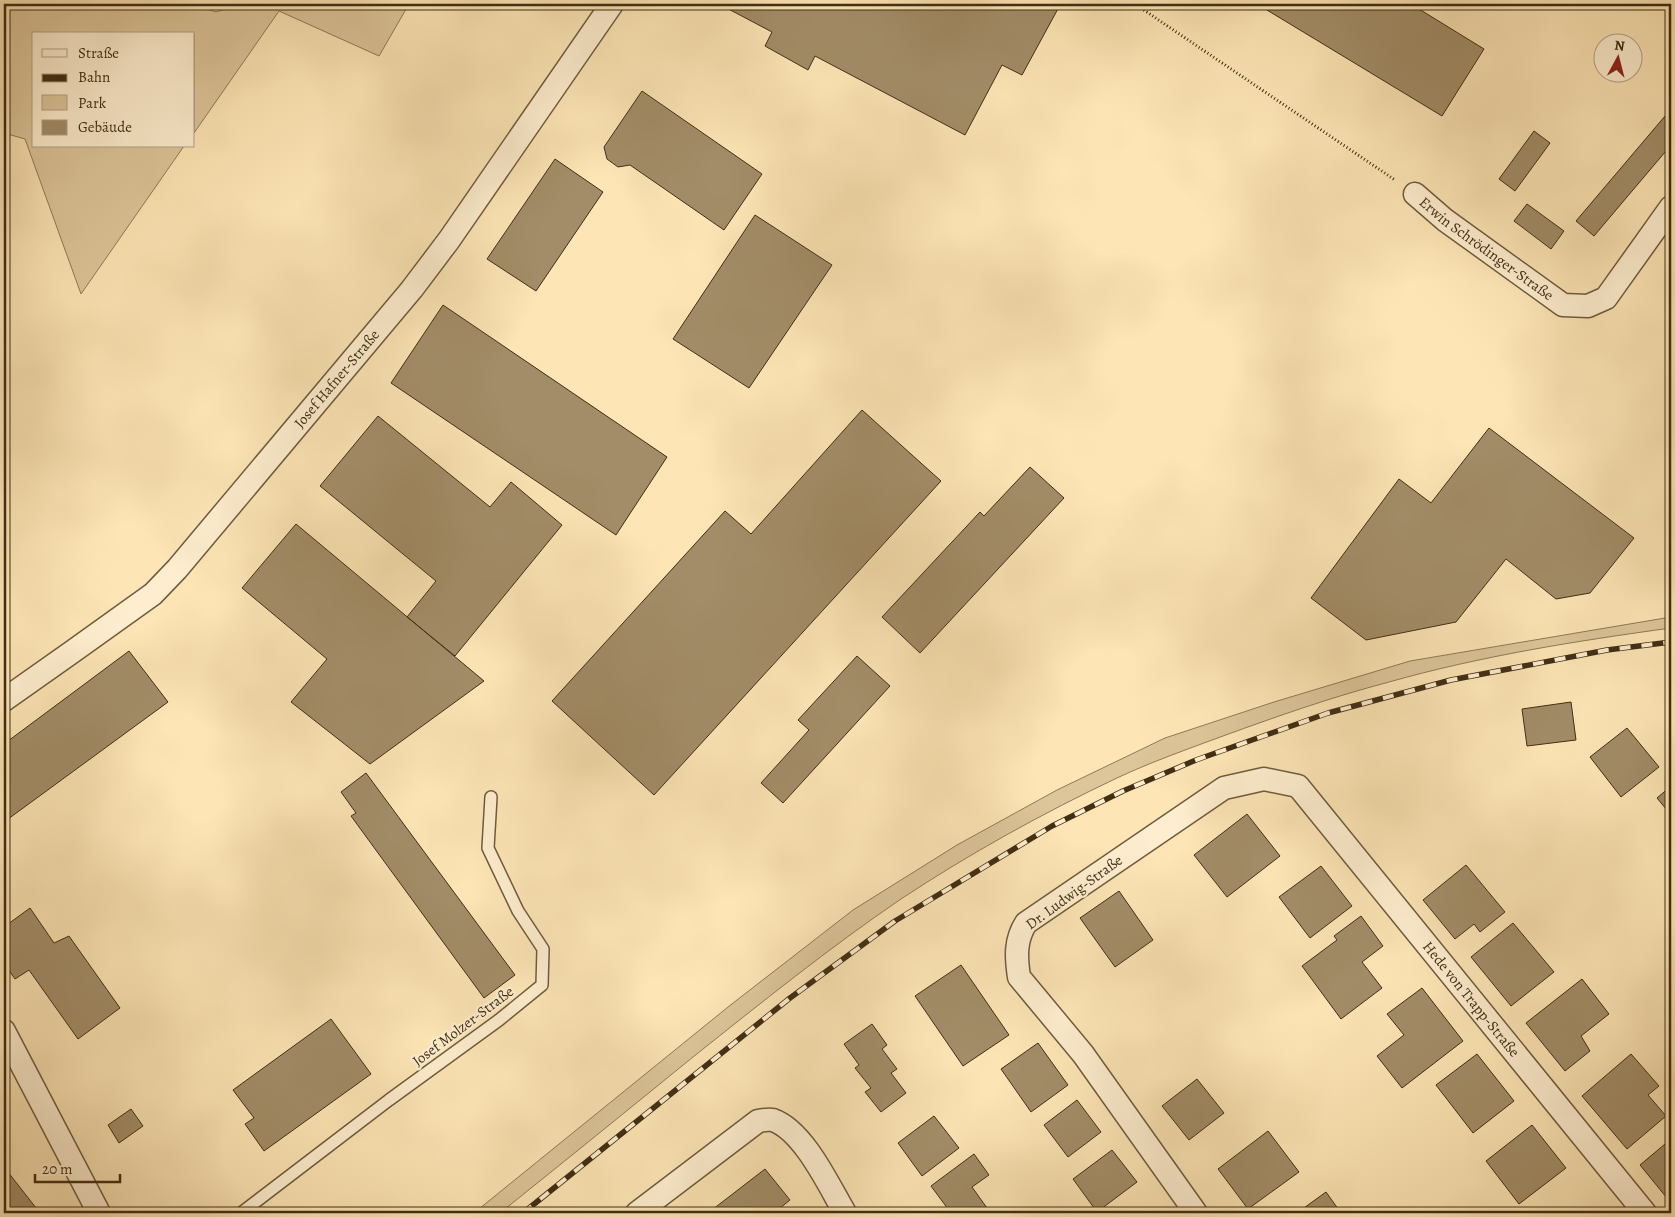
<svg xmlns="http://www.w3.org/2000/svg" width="1675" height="1217" font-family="Alegreya,serif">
	<rect width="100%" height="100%" fill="#fde5b5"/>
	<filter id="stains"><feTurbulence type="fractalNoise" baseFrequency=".004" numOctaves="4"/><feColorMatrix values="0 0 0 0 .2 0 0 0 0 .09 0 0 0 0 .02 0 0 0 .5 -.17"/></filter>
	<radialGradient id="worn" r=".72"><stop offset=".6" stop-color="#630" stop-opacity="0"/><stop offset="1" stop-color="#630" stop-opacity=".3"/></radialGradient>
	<!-- green -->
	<path fill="#ddc69a" stroke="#8e7a58" d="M4,4H193L216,12L241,4H409L379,56L279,11L194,133V34H34V146H184L81,294L25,139L4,133Z
		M1671,617V628C1576,641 1481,656 1389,682C1332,697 1278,716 1223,736C1188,749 1151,762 1117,778C1043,813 969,854 901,899C829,948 761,1003 693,1057C629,1109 565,1161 500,1213H474L728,1007L853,910L957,845L1057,790L1165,738L1274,702L1410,661Z"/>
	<!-- building -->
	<path fill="#a28d68" stroke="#402e15" d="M719,4H1058L1060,5L1022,75L1002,65L965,135L815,56L808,70L765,46L772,32Z
		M1257,4H1423L1419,9L1484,49L1442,116Z
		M642,91L762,174L724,230L630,165L618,167L607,159L604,147Z
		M1671,109V145L1594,236L1576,221Z
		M1534,131L1550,143L1515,191L1499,179Z
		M555,159L603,192L536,291L487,259Z
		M1527,204L1564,231L1551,249L1514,221Z
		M755,215L832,265L749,388L673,339Z
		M443,305L667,457L616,535L391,383Z
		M862,410L941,481L654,795L552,701L725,511L751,534Z
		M378,416L490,507L511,482L562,525L455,656L407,617L436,581L320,486Z
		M1489,428L1634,538L1590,593L1556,599L1506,559L1456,622L1366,640L1311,598L1399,479L1431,503Z
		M1030,467L1064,498L920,653L882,617L980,512L984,516Z
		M296,524L484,681L370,764L291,702L327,659L242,588Z
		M129,651L168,702L4,822V744Z
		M857,656L890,686L783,803L761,783L809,730L798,720Z
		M1571,702L1576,740L1527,746L1522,709Z
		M1627,728L1659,767L1621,797L1590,757Z
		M366,773L515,975L484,998L351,816L356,813L341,792Z
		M1671,786V815L1657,798Z
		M1247,814L1280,856L1227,897L1194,855Z
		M1466,865L1505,912L1480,932L1474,924L1455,939L1423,900Z
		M1321,866L1352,906L1310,938L1279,897Z
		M1119,891L1153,940L1115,967L1080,918Z
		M30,908L54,943L69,936L120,1008L78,1039L29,970L15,979L4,963V927Z
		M1361,916L1383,946L1362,962L1382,988L1341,1019L1302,966L1337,940L1334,936Z
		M1513,923L1554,972L1511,1006L1471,957Z
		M961,965L1009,1035L963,1066L915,996Z
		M1582,979L1609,1014L1581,1036L1590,1051L1565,1071L1526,1023Z
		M1422,988L1463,1041L1402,1088L1377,1056L1404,1035L1387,1014Z
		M331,1019L371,1074L264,1151L245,1124L254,1118L233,1090Z
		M872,1024L887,1045L882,1049L897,1069L891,1073L906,1093L881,1112L865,1092L871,1088L855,1068L859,1065L844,1044Z
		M1038,1043L1068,1085L1031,1112L1001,1069Z
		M1477,1054L1514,1101L1473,1133L1436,1085Z
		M1631,1054L1659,1086L1648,1095L1666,1116L1627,1149L1582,1096Z
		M1197,1079L1224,1113L1189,1140L1162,1106Z
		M1077,1100L1101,1132L1068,1157L1044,1125Z
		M131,1109L143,1126L119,1143L108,1125Z
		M934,1116L959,1148L922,1176L898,1143Z
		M1532,1125L1566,1168L1519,1204L1486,1161Z
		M1268,1131L1299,1172L1248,1209L1218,1169Z
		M1671,1139V1203L1640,1165Z
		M1112,1150L1137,1182L1097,1212L1073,1179Z
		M974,1154L989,1175L972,1187L987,1208L980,1213H951L931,1186Z
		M4,1167L40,1213H4Z
		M765,1169L790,1200L774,1213H708Z
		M1326,1192L1341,1213H1297Z"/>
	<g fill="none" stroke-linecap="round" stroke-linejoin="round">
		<defs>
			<path id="lane" d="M241,1213L389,1100L499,1020L542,985L543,949L518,911L488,848L491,797"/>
			<g id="street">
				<path id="s1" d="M1415,194L1445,220L1563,305L1588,306L1606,298L1671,207"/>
				<path id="s2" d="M4,700L72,652L153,594L177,569L412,289L449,240L612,4"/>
				<path d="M4,1031L99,1213"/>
				<path d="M637,1213L758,1121C763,1120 768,1119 773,1120C804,1131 829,1186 845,1213"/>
				<path id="s3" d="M1196,1213L1083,1054L1019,977C1016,957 1015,940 1026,923L1224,788L1264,779L1298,786L1645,1213"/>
			</g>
		</defs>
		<!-- lane casing -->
		<use href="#lane" stroke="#6f5c3d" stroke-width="14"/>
		<!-- street casing -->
		<use href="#street" stroke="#6f5c3d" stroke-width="25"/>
		<!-- path -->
		<path stroke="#402e15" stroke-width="3" stroke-dasharray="1 2.5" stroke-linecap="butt" d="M1135,4L1395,180"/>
		<!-- lane -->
		<use href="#lane" stroke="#feeecf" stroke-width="11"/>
		<!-- street -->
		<use href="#street" stroke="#feeecf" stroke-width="22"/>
		<defs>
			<path id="rail" d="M523,1213L790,998L895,921L1052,826L1123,791L1196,760L1328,713L1451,680L1607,650L1671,642"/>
		</defs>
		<!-- rail casing -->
		<use href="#rail" stroke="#402e15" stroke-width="5.5"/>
		<!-- rail -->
		<use href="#rail" stroke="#feeecf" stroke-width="4" stroke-dasharray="11" stroke-linecap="butt"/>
	</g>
	<g text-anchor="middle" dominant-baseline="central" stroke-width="4.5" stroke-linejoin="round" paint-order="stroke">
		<!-- street labels -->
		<g font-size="15" fill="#402e15" stroke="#feeecf">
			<text stroke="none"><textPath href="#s1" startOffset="90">Erwin Schrödinger-Straße</textPath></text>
			<text stroke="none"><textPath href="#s2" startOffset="466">Josef Hafner-Straße</textPath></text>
			<text transform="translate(1074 892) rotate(-36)">Dr. Ludwig-Straße</text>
			<text stroke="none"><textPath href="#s3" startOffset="941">Hede von Trapp-Straße</textPath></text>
			<text transform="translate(463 1026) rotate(-37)">Josef Molzer-Straße</text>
		</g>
	</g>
	<!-- margin -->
	<rect width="1675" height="1217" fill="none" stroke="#fde5b5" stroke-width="20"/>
	<rect x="5" y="5" width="1665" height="1207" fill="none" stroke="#402e15" stroke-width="2.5"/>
	<rect x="10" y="10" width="1655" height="1197" fill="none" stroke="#402e15"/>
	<!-- legend -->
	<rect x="32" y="32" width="162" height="115" fill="#feeecf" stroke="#b2a185"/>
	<rect x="42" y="49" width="25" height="8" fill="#feeecf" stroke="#b2a185"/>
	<text x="78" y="58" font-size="15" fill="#402e15">Straße</text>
	<rect x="42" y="74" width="25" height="8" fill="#402e15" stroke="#b2a185"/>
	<text x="78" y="82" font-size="15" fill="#402e15">Bahn</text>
	<rect x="42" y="95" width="25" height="15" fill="#ddc69a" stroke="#b2a185"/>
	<text x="78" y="108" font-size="15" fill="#402e15">Park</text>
	<rect x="42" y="120" width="25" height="15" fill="#a28d68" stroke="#b2a185"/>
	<text x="78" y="132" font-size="15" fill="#402e15">Gebäude</text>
	<!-- north arrow -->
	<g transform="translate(1618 58) rotate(7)"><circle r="24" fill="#feeecf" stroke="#b2a185"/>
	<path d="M0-4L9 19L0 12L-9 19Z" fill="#8f2418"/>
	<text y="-8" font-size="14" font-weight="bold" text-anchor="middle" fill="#402e15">N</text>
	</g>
	<!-- scale -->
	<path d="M35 1174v8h85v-8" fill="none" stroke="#402e15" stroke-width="2.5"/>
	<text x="42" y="1174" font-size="15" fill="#402e15" stroke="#feeecf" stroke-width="4" paint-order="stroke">20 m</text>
	<rect width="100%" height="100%" filter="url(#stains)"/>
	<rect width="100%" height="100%" fill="url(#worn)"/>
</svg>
